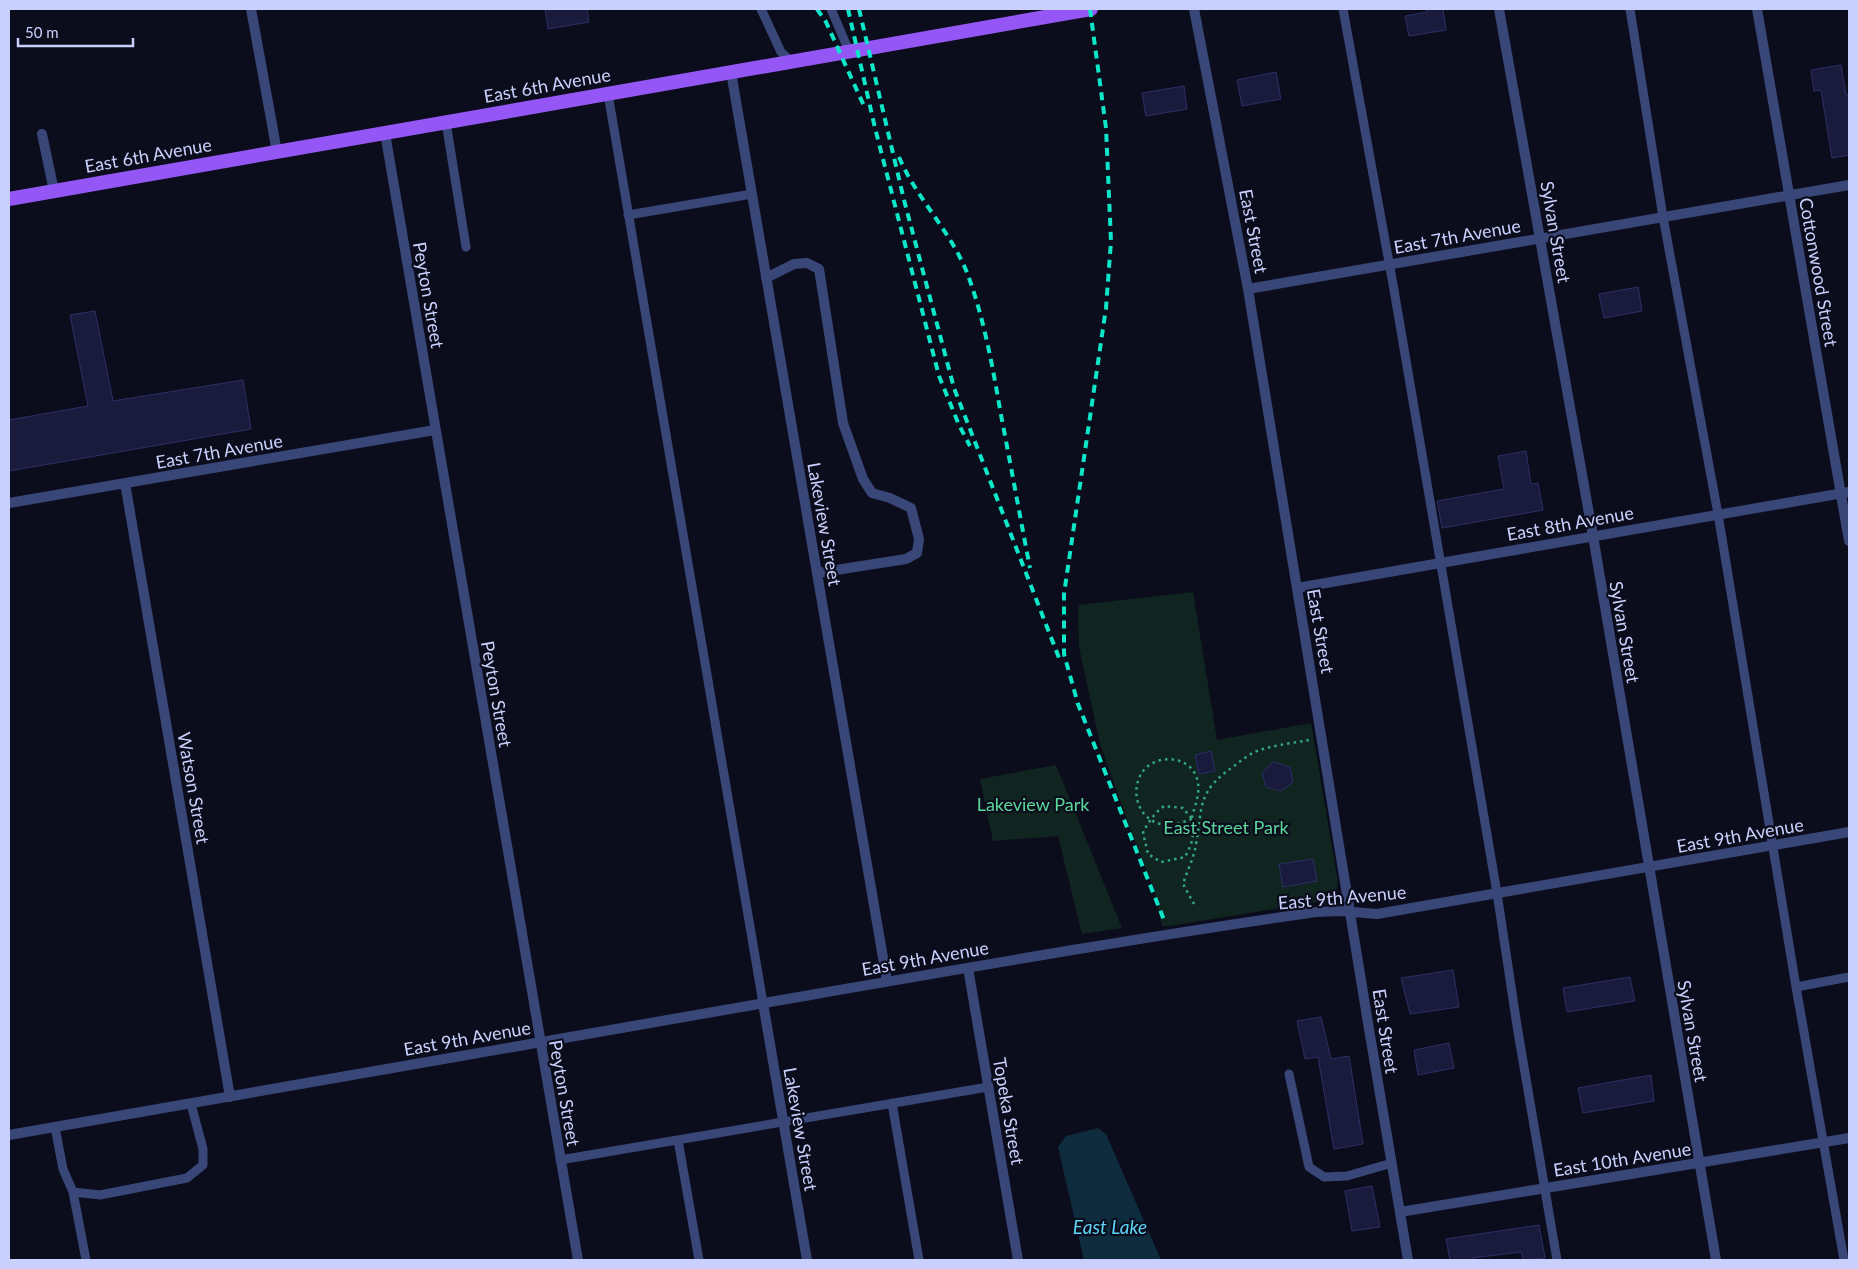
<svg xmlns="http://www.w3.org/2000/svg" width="1858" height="1269" font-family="Lato,sans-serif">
	<rect width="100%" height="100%" fill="#0c0d1c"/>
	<!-- green -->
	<path fill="#10251f" d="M1193,592L1217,740L1311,723L1338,882L1336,891L1328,900L1170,926H1162L1154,890L1133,836L1100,744L1079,647L1078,605Z
		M1056,765L1122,928L1082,934L1058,836L993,841L980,779Z"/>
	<!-- water -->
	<path fill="#0e2c3e" d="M1098,1128L1106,1134L1161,1260H1084L1058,1147L1066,1136Z"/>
	<!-- building -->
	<path fill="#191a3c" stroke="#2c2f66" d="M545,9H587L589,22L548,29Z
		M1426,9H1443L1446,30L1409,36L1405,16L1427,12Z
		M1841,65L1846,95L1849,94V155L1832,158L1821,90L1814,91L1811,70Z
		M1276,72L1281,99L1242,106L1237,80Z
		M1184,86L1187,109L1146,116L1142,93Z
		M1638,287L1642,311L1604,318L1599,294Z
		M95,311L113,401L243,380L251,429L9,471V420L88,406L70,315Z
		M1526,451L1531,484L1538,483L1543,510L1442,528L1437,501L1504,489L1498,456Z
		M1211,751L1215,771L1199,774L1195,755Z
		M1273,762L1290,767L1293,782L1281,791L1266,787L1262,773Z
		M1313,859L1317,881L1283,887L1279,864Z
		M1453,970L1459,1007L1410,1014L1401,978Z
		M1630,977L1635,1001L1567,1012L1563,988Z
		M1321,1017L1331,1059L1349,1056L1363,1144L1334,1149L1318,1057L1305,1059L1297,1021Z
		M1449,1043L1454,1068L1418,1075L1414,1050Z
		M1651,1075L1654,1101L1583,1113L1578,1088Z
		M1372,1186L1380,1227L1352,1231L1345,1191Z
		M1539,1225L1545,1258L1524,1260L1521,1252L1472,1258V1260H1450L1446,1239Z"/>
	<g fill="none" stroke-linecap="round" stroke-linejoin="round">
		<!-- path -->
		<path stroke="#33a785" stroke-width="2.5" stroke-dasharray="2.5 4" stroke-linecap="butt" d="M1192,819C1183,822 1175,826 1166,825C1141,823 1130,796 1140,776C1149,756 1182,753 1194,772C1203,787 1196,802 1192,817C1191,822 1193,827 1193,832C1193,842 1189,849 1185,857L1161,862L1148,854L1143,833C1148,822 1154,814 1164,806L1183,808L1192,819
			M1194,904L1183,884C1187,871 1194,858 1196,844C1203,804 1197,792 1234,766C1242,760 1250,753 1260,750C1275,745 1293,743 1309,740"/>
		<!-- service -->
		<path stroke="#394678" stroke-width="9" d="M761,9L781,52L791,61
			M831,9L849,51
			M1343,9L1394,290L1497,893L1517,1026L1557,1260
			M1630,9L1663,217L1718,514L1796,987L1844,1260
			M608,94L763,1003
			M446,122L466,247
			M628,215L752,194
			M1796,987L1849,977
			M1289,1074L1309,1167L1324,1177L1347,1176L1392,1163
			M892,1103L919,1260
			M55,1127L63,1169L73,1192L100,1195L187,1178L203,1165V1149L191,1104
			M678,1140L699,1260
			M560,1160L988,1087
			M73,1192L86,1260"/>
		<!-- minor -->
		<path stroke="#394678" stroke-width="10" d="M251,9L277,152
			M1194,9L1248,289L1369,1029L1408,1260
			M1499,9L1593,536L1716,1260
			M1757,9L1849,541
			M731,72L887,981
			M42,134L54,191
			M766,278L794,264L807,263L819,269L843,423L863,479L872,493L890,498L911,508L919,539L917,553L906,559L817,573
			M1248,289L1849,185
			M125,483L230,1097
			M9,503L435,430
			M1297,588L1849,492
			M968,968L1018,1260
			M763,1003L807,1260
			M9,1135C278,1089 547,1040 816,994C983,965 1149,936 1316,912L1341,911L1377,914L1849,832
			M1400,1212L1849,1138"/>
		<!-- tertiary -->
		<path stroke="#394678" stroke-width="10" d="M385,133L578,1260"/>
		<!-- primary -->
		<path stroke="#9556f6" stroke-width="14" d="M9,199L1091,9"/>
		<!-- rail -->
		<path stroke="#0ce6c9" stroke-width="4" stroke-dasharray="8 6" stroke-linecap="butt" d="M817,9L826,22L864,106
			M848,9L875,128L939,376L959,425L970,446
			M859,9L904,200L954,388L1061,663
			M1090,9L1106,128L1111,241L1106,308L1064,594V654L1078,704L1164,920
			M899,157C917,200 953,233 969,278C985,323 993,369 1001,415C1011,466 1020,517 1030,568"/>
	</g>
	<g text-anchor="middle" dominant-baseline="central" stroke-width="4.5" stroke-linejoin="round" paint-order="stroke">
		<!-- street labels -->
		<g font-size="18" fill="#cad0fc" stroke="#0c0d1c">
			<text transform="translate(547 85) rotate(-10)">East 6th Avenue</text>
			<text transform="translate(148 155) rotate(-10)">East 6th Avenue</text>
			<text transform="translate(1254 231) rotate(79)">East Street</text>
			<text transform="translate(1556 232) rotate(80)">Sylvan Street</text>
			<text transform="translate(1457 236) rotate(-10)">East 7th Avenue</text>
			<text transform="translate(1819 272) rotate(80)">Cottonwood Street</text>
			<text transform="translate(429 295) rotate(80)">Peyton Street</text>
			<text transform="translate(219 451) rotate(-10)">East 7th Avenue</text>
			<text transform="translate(1570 523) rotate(-10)">East 8th Avenue</text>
			<text transform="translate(825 524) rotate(80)">Lakeview Street</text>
			<text transform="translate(1321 631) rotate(80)">East Street</text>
			<text transform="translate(1625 632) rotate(80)">Sylvan Street</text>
			<text transform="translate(497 694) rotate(80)">Peyton Street</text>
			<text transform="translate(194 788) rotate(80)">Watson Street</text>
			<text transform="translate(1740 835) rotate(-10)">East 9th Avenue</text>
			<text transform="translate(1342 897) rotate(-5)">East 9th Avenue</text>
			<text transform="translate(925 958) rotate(-10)">East 9th Avenue</text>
			<text transform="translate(1386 1031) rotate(81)">East Street</text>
			<text transform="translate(1693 1031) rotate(80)">Sylvan Street</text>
			<text transform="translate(467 1038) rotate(-10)">East 9th Avenue</text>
			<text transform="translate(565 1093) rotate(80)">Peyton Street</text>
			<text transform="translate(1009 1111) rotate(80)">Topeka Street</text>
			<text transform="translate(801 1129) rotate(80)">Lakeview Street</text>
			<text transform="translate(1622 1159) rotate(-9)">East 10th Avenue</text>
		</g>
		<!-- park labels -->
		<g font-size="18" fill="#5bd79b" stroke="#0c0d1c">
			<text x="1033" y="804">Lakeview Park</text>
			<text x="1226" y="827">East Street Park</text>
		</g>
		<!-- water labels -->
		<g font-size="19" font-style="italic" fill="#5dd4f7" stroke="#0c0d1c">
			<text x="1110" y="1226">East Lake</text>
		</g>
	</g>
	<!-- border -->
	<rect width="1858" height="1269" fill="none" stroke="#cad0fc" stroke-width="20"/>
	<!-- scale -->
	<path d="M18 38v8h115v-8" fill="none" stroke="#cad0fc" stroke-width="2.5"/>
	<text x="25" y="38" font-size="15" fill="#cad0fc" stroke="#0c0d1c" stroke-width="4" paint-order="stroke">50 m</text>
</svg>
